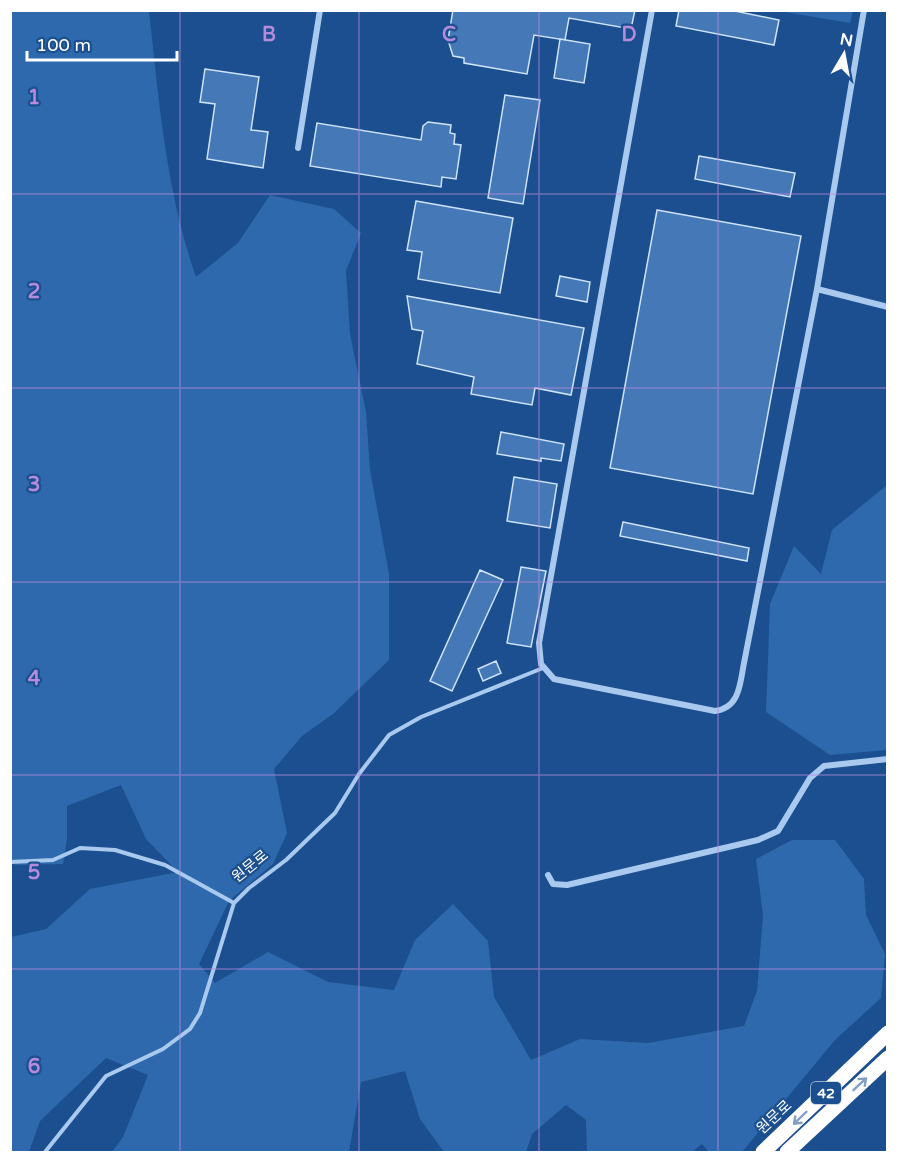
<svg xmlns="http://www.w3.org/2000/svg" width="898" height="1163" font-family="'Varela Round','Noto Sans KR',sans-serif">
	<rect width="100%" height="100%" fill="#1b4f8f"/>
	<!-- green -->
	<path fill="#2e69ad" d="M11,11H149C159,101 166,191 196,277L238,243L270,195L334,209L361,233L346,271L350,334L366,412L370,470L389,574V660L333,714L302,736L274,769L287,833L273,864L229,901L199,964L215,983L268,952L328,982L394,990L415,940L453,904L488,941L494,997L531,1060L580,1039L648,1043L744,1026L757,991L763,915L756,859L792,840H835L864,879L866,915L885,954L881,998L835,1040L742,1152H709L702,1144L692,1152H587L586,1120L566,1105L532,1134L526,1152H444L420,1119L405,1071L361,1082L349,1152H112L123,1137L148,1075L106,1058L40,1121L29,1152H11V937L46,929L90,889L178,872L146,839L121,785L67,806V839L63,864L16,865L11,863Z
		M779,11L853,10V11L850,23Z
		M887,485V750L830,755L766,712L770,604L794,546L821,574L832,530Z"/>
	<!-- building -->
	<path fill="#4478b7" stroke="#cfe3fa" stroke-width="1.5" d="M453,10H635L631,29L569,18L565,40L534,35L527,74L464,63V58L453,56L448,40Z
		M679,10H730L779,20L774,45L676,26Z
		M560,39L590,44L584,83L554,78Z
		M205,69L259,77L251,130L268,132L263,168L207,159L215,104L200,102Z
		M505,95L540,100L523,204L488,198Z
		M428,122L451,125L450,133L455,134L454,144L461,145L456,179L442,177L441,187L310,166L317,123L421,140L423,126Z
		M699,156L795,173L790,197L695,179Z
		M416,201L513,218L500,293L418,279L422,252L407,250Z
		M657,210L801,236L753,494L610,468Z
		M560,276L590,282L587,302L556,296Z
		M407,296L584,328L571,395L535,388L532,405L471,394L474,377L417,364L423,331L412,329Z
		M501,432L564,444L561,461L541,458V461L497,454Z
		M514,477L557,484L550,528L507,521Z
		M623,522L749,548L747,561L620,536Z
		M521,567L546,571L531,647L507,643Z
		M480,570L503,580L452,691L430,681Z
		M496,661L501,673L483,681L478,669Z"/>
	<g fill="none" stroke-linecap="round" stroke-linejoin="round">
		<!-- lane -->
		<path stroke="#a9c9ee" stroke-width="4" d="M10,862L53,860L80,848L115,850L165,865L234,903
			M45,1152L106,1076L163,1049L190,1029L200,1013L234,903L249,888L286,860L335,813L359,774L389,735L421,717L543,668"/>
		<!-- street -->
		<path stroke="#a9c9ee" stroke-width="6" d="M652,10L539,643L541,664L554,679L715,711C740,708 740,683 744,663L817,289L864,10
			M298,148L320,10
			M817,289L888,307
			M548,875L553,884L567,885L758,840L778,831L810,778L824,766L888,759"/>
		<!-- highway -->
		<path stroke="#fff" stroke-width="15" d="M763,1152L888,1033
			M787,1152L888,1058"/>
	</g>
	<!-- one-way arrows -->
	<defs><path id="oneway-shaft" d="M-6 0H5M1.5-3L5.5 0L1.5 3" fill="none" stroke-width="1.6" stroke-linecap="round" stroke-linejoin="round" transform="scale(1.5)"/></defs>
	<g stroke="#829ec1">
		<use href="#oneway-shaft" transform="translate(860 1084) rotate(-43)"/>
		<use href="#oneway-shaft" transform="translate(800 1118) rotate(136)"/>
	</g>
	<!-- grid -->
	<path fill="none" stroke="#b68bdc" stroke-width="1.5" stroke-opacity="0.55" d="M180,10V1152M359,10V1152M539,10V1152M718,10V1152M10,194H888M10,388H888M10,582H888M10,775H888M10,969H888"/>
	<g text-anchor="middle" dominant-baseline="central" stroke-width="4.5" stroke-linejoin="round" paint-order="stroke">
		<!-- shield labels -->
		<rect fill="#1b4f8f" stroke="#bbcadd" stroke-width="1.5" x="811" y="1082" width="30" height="22" rx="4.5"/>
		<g font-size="14" font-weight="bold" fill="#fff">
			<text x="826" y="1093">42</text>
		</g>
		<!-- street labels -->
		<g font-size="15" fill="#fff" stroke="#1b4f8f">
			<text transform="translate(250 866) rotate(-39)">원문로</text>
			<text transform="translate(774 1117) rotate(-43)">원문로</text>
		</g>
	</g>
	<g font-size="20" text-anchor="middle" font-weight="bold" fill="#b68bdc" stroke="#1b4f8f" stroke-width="4.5" stroke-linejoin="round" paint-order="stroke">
		<text x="269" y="41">B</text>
		<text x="449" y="41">C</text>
		<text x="629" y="41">D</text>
		<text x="34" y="104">1</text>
		<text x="34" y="298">2</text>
		<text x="34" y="491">3</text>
		<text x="34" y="685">4</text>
		<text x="34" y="879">5</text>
		<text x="34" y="1073">6</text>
	</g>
	<!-- border -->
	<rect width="898" height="1163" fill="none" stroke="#ffffff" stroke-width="24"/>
	<!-- north arrow -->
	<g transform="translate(844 54) rotate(10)" stroke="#1b4f8f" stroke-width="4.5" paint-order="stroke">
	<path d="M0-4.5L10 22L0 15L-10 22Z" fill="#ffffff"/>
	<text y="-9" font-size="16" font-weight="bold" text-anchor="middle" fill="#ffffff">N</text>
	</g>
	<!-- scale -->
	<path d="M27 51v9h150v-9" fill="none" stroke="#ffffff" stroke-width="3"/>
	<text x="36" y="51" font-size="18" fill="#ffffff" stroke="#1b4f8f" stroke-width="4.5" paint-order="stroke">100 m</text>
</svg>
